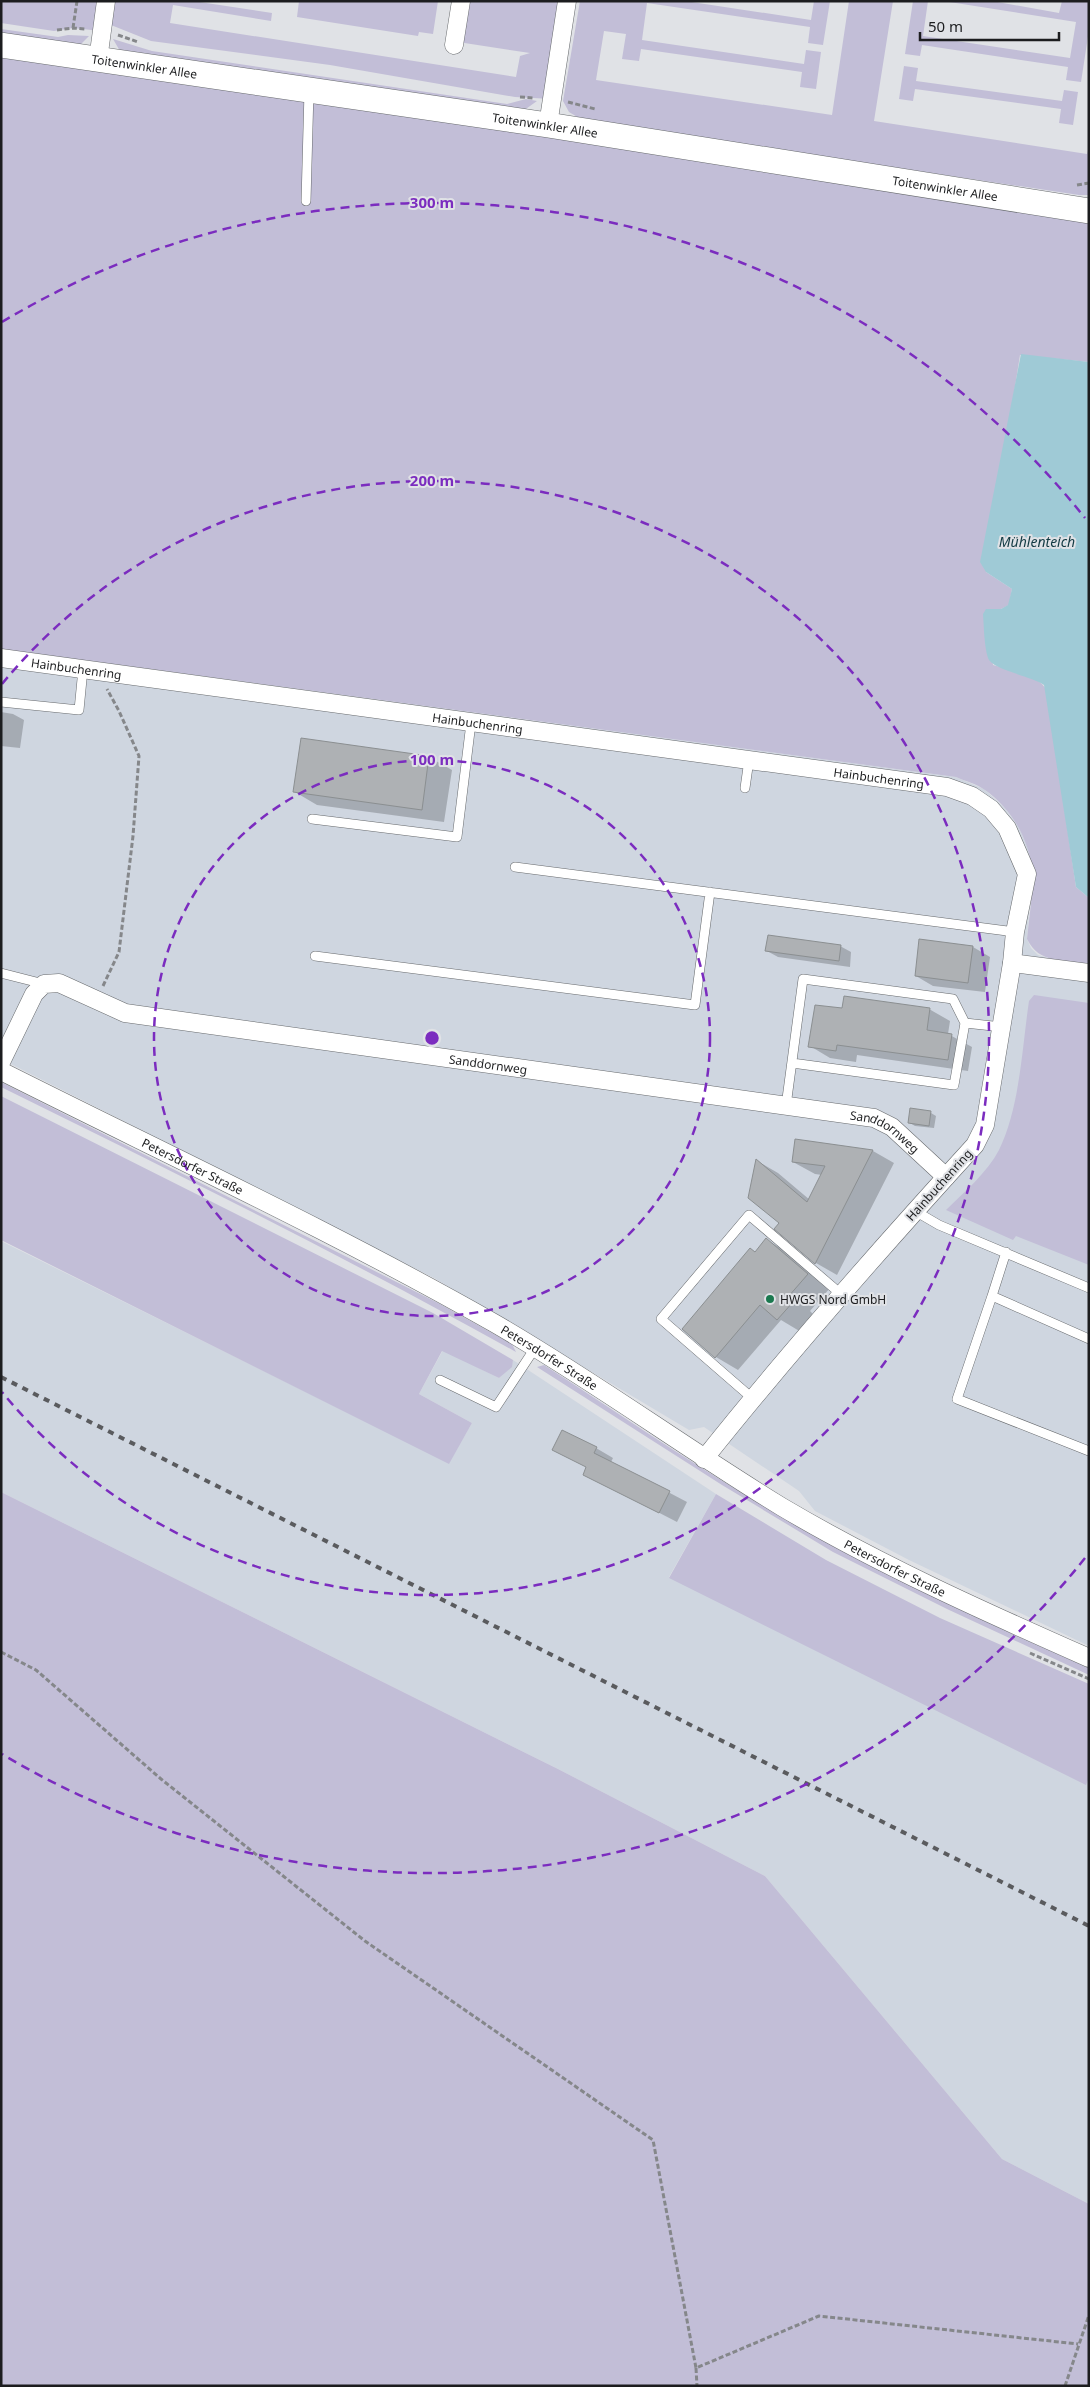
<svg xmlns="http://www.w3.org/2000/svg" width="1090" height="2387" font-family="'Noto Sans',sans-serif">
	<rect width="100%" height="100%" fill="#e0e2e6"/>
	<!-- built -->
	<path fill="#cfd6e0" d="M1,649L956,777L984,789L1004,807L1018,826L1028,847L1032,874L1027,939L1031,948L1038,955L1048,958L1089,964V1646L909,1560L815,1511L799,1491L704,1427L689,1430L434,1278L1,1059Z
		M1,1241L449,1463L472,1423L419,1394L443,1350L499,1378L511,1367L513,1360L716,1494L669,1577L1086,1784L1089,1778V2204L1002,2159L765,1876L558,1769L1,1492Z"/>
	<!-- green -->
	<path fill="#c2bed7" d="M1,1H106L101,31L73,28L54,31L1,23Z
		M114,1H193L272,13L271,21L173,5L170,23L516,77L520,56L530,53L458,42L464,1H567L551,99L515,97L330,65L151,41L111,25Z
		M299,1H438L433,34L419,32L418,36L297,17Z
		M580,1H685L811,20L814,1H830L823,45L808,43L810,27L647,3L642,40L804,64L806,50L821,52L816,89L800,87L802,72L641,49L639,61L622,59L626,34L604,31L596,80L832,115L849,1H893L874,121L1087,154L1089,147V195H1079L584,121L569,112L563,101Z
		M913,1H928L923,36L1070,58L1076,22L943,1H992L1059,13L1062,1H1089V30L1081,82L1066,80L1068,67L922,45L920,56L905,54Z
		M1,29L58,37L68,35L89,36L80,45L1,38Z
		M113,39L152,51L507,104L526,99L537,101L523,111L120,51Z
		M1,55L1089,218V362L1020,355L986,572L1012,589L1009,605L1001,609H986L993,665C1009,670 1040,674 1047,691L1076,887L1089,898V964C1064,960 1039,964 1027,939C1029,918 1033,895 1032,874C1031,841 1011,808 985,790C977,784 965,781 956,777L1,649Z
		M904,66L918,68L916,81L1062,101L1064,90L1078,92L1073,125L1059,123L1061,109L915,89L913,101L899,99Z
		M1034,995L1089,1003V1265L1016,1236L1013,1240L946,1210C964,1192 987,1173 999,1150C1020,1107 1022,1048 1029,1001Z
		M1,1082L440,1304L512,1344L516,1352C347,1258 174,1172 1,1087Z
		M1,1096L433,1313L513,1360L512,1367L499,1378L442,1351L419,1394L472,1423L449,1464L1,1240Z
		M544,1365C614,1410 683,1458 754,1500C861,1564 975,1618 1089,1668V1675L947,1609L833,1552L722,1485L537,1367Z
		M1,1492L558,1769L765,1876L1002,2159L1089,2204V2386H1Z
		M716,1494L826,1560L940,1618L1089,1684V1778L1086,1785L669,1578Z"/>
	<!-- water -->
	<path fill="#9fcad6" d="M1021,354L1089,362V898L1076,887L1044,685C1032,676 992,670 988,658C984,645 984,627 983,614L986,609H1001L1008,605L1012,589L986,572L980,562Z"/>
	<!-- shadow -->
	<path fill="#0003" d="M1,712L13,714L24,720L20,748L1,746Z
		M429,757L452,770L444,822L317,805L295,792Z
		M921,940L973,947L990,957L985,992L933,986L916,976Z
		M840,946L851,952L850,967L778,957L767,951Z
		M929,1009L950,1021L948,1034L972,1047L968,1071L857,1055L856,1062L830,1058L810,1046L843,1010Z
		M911,1110L931,1113L936,1116L934,1128L915,1126L910,1123Z
		M796,1141L873,1151L894,1163L837,1275L816,1263L776,1228L781,1223L757,1161L778,1173L810,1200L822,1175L815,1174L793,1162Z
		M767,1240L789,1253L830,1288L810,1311L815,1316L801,1332L781,1320L738,1370L716,1357L756,1253Z
		M596,1448L613,1458L611,1462L687,1502L677,1522L584,1474Z"/>
	<!-- building -->
	<path fill="#aeb1b4" stroke="#8b8f91" d="M301,738L429,756L422,810L293,792Z
		M768,935L841,945L839,961L765,951Z
		M919,939L973,946L968,983L915,976Z
		M844,996L930,1008L927,1030L952,1034L948,1060L837,1045L836,1051L808,1047L815,1005L842,1008Z
		M910,1108L931,1111L929,1126L908,1123Z
		M795,1139L873,1150L815,1264L774,1229L779,1223L748,1198L756,1159L807,1202L825,1166L792,1162Z
		M766,1238L808,1274L788,1297L793,1302L777,1320L760,1305L715,1358L682,1329L750,1248L755,1252Z
		M562,1430L597,1447L594,1453L670,1491L659,1513L583,1475L586,1467L552,1450Z"/>
	<g fill="none" stroke-linecap="round" stroke-linejoin="round">
		<defs>
			<path id="lane" d="M306,201L309,91
				M1,702L79,710L83,669
				M745,788L749,760
				M312,819L457,837L471,723
				M515,867L1015,932
				M315,956L695,1005L710,892
				M1,973L44,984
				M792,1063L954,1085L965,1023
				M786,1106L803,979L953,999L965,1023L1002,1027
				M915,1211L939,1225L1089,1288
				M1006,1252L992,1296L1089,1339
				M992,1296L957,1399L1089,1451
				M440,1380L496,1407L535,1348
				M752,1398L661,1319L749,1215L842,1295"/>
			<g id="street">
				<path d="M454,45L461,1"/>
				<path d="M98,60L106,1"/>
				<path d="M548,125L567,1"/>
				<path id="s1" d="M1,658L947,787L972,796L991,809L1007,828L1027,874L1015,932L1012,963L985,1125L975,1145C882,1247 790,1351 704,1459"/>
				<path d="M1012,963L1089,973"/>
				<path id="s2" d="M1,1062L34,994L44,984L59,983L125,1013L874,1118L892,1127L946,1177"/>
				<path id="s3" d="M1,1071C166,1154 334,1232 494,1323C593,1380 685,1448 782,1507C880,1565 985,1612 1089,1658"/>
			</g>
			<g id="secondary">
				<path id="s4" d="M1,45L548,125L1089,211"/>
			</g>
		</defs>
		<!-- lane casing -->
		<use href="#lane" stroke="#676a6d" stroke-width="10"/>
		<!-- street casing -->
		<use href="#street" stroke="#676a6d" stroke-width="19"/>
		<!-- secondary casing -->
		<use href="#secondary" stroke="#676a6d" stroke-width="26"/>
		<!-- path -->
		<path stroke="#85878a" stroke-width="3" stroke-dasharray="5 2.5" stroke-linecap="butt" d="M73,28L77,1
			M57,30L73,28L85,29
			M118,35L138,42
			M520,97L534,98
			M568,102L595,109
			M1077,185L1089,183
			M103,986L119,952L133,836L139,756L119,711L107,689
			M1,1652L36,1670L161,1779L365,1941L653,2140L696,2368L819,2316L1078,2344
			M1030,1653L1089,1679
			M696,2368L697,2386
			M1065,2386L1089,2315"/>
		<!-- lane -->
		<use href="#lane" stroke="#fff" stroke-width="9"/>
		<!-- street -->
		<use href="#street" stroke="#fff" stroke-width="18"/>
		<!-- secondary -->
		<use href="#secondary" stroke="#fff" stroke-width="25"/>
		<!-- rail -->
		<path stroke="#5a5b5e" stroke-width="4" stroke-dasharray="6 6" stroke-linecap="butt" d="M1,1377L1089,1926"/>
	</g>
	<!-- distance rings -->
	<g fill="none" stroke="#7b2cbf" stroke-width="2.5" stroke-dasharray="9 6">
		<circle cx="432" cy="1038" r="278"/>
		<path d="M2 684A557 557 0 1 1 2 1392"/>
		<path d="M1085 1558A835 835 0 0 1 2 1754M2 322A835 835 0 0 1 1085 518"/>
	</g>
	<!-- markers -->
	<circle fill="#1b794f" stroke="#e0e2e6" stroke-width="2" cx="770" cy="1299" r="5"/>
	<g text-anchor="middle" dominant-baseline="central" stroke-width="4" stroke-linejoin="round" paint-order="stroke">
		<!-- street labels -->
		<g font-size="12" fill="#1c1d1f" stroke="#e0e2e6">
			<text stroke="none"><textPath href="#s4" startOffset="145">Toitenwinkler Allee</textPath></text>
			<text stroke="none"><textPath href="#s4" startOffset="550">Toitenwinkler Allee</textPath></text>
			<text stroke="none"><textPath href="#s4" startOffset="955">Toitenwinkler Allee</textPath></text>
			<text stroke="none"><textPath href="#s1" startOffset="76">Hainbuchenring</textPath></text>
			<text stroke="none"><textPath href="#s1" startOffset="481">Hainbuchenring</textPath></text>
			<text stroke="none"><textPath href="#s1" startOffset="886">Hainbuchenring</textPath></text>
			<text stroke="none"><textPath href="#s2" startOffset="544">Sanddornweg</textPath></text>
			<text stroke="none"><textPath href="#s2" startOffset="949">Sanddornweg</textPath></text>
			<text stroke="none"><textPath href="#s3" startOffset="214">Petersdorfer Straße</textPath></text>
			<text transform="translate(939 1185) rotate(-48)">Hainbuchenring</text>
			<text stroke="none"><textPath href="#s3" startOffset="619">Petersdorfer Straße</textPath></text>
			<text stroke="none"><textPath href="#s3" startOffset="1024">Petersdorfer Straße</textPath></text>
		</g>
		<!-- poi labels -->
		<g font-size="12" fill="#1c1d1f" stroke="#e0e2e6" text-anchor="start">
			<text x="780" y="1299">HWGS Nord GmbH</text>
		</g>
		<!-- water labels -->
		<g font-size="14" font-style="italic" fill="#123a43" stroke="#e0e2e6">
			<text x="1037" y="541">Mühlenteich</text>
		</g>
	</g>
	<circle cx="432" cy="1038" r="8" fill="#7b2cbf" stroke="#e0e2e6" stroke-width="2.5"/>
	<g font-size="15" text-anchor="middle" font-weight="bold" fill="#7b2cbf" stroke="#e0e2e6" stroke-width="4" stroke-linejoin="round" paint-order="stroke">
		<text x="432" y="208">300 m</text>
		<text x="432" y="486">200 m</text>
		<text x="432" y="765">100 m</text>
	</g>
	<!-- border -->
	<rect width="1090" height="2387" fill="none" stroke="#1c1d1f" stroke-width="5"/>
	<!-- scale -->
	<path d="M920 32v8h139v-8" fill="none" stroke="#1c1d1f" stroke-width="2.5"/>
	<text x="928" y="32" font-size="15" fill="#1c1d1f" stroke="#e0e2e6" stroke-width="4" paint-order="stroke">50 m</text>
</svg>
